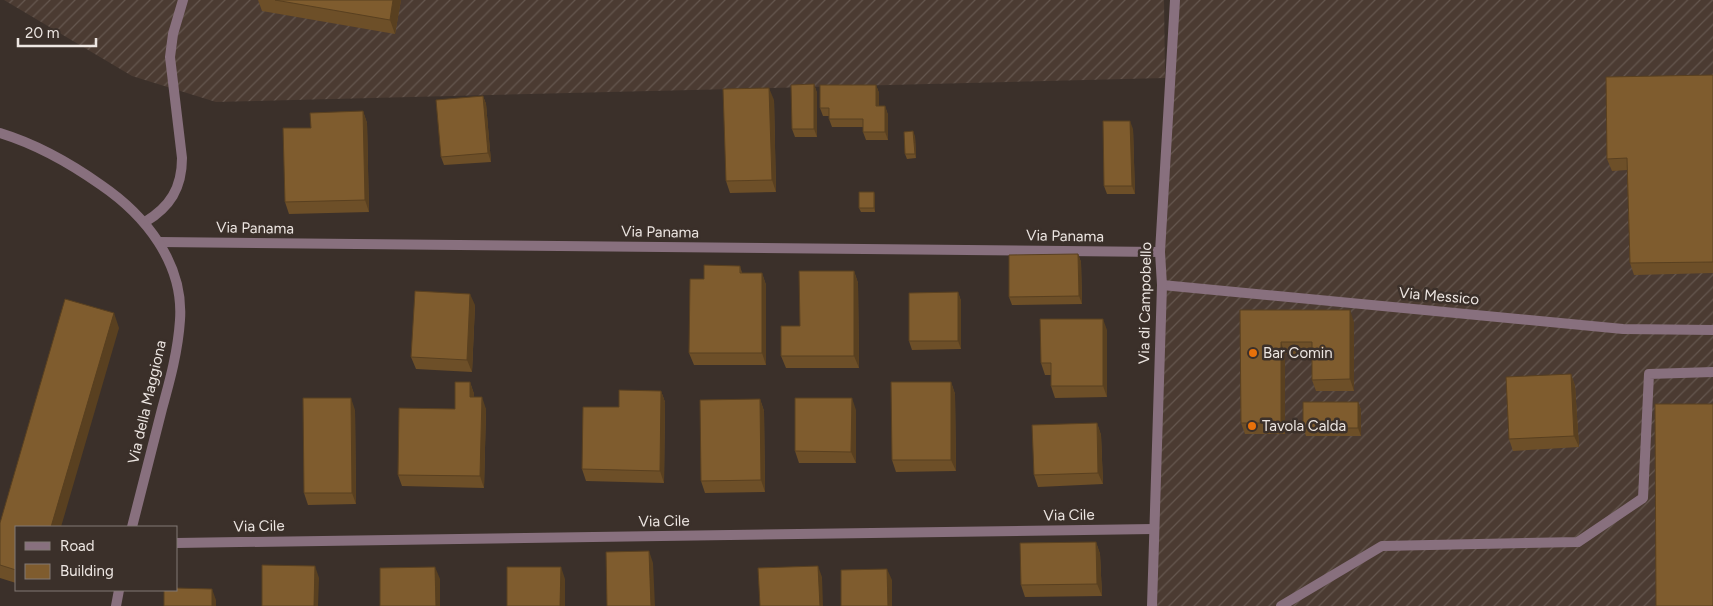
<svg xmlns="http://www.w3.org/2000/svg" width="1713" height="606" font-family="Figtree,sans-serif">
	<defs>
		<pattern id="industrial-furrows" width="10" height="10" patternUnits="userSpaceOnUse" patternTransform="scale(1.25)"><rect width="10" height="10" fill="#4b3b32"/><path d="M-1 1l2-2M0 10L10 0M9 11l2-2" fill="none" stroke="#65574f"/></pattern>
	</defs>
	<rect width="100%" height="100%" fill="#3b302a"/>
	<!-- industrial -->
	<path fill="url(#industrial-furrows)" d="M4,0H1164L1165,78L216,102L132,76Z
		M1175,0H1713V606H1153L1162,285Z"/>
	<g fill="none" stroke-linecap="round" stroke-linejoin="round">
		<!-- service -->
		<path stroke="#88707e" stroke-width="10" d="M1281,606L1382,546L1578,542L1643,498L1649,374L1713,372"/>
		<!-- minor -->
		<path stroke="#88707e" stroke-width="10" d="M145,222C170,207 182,188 182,158L170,57L173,34L183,0
			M159,242L1160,252
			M1162,285L1623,329L1713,330
			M176,543L1153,529"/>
		<!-- tertiary -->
		<path stroke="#88707e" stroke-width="10" d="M0,133C36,144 70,163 101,185C145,215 184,263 180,320C178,351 170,380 162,409C152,449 142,488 132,527
			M116,606L119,590
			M1152,606L1162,285L1160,252L1175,0"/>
	</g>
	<!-- wall -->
	<path fill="#6d4f28" d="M258,0H401L395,34L262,11Z
		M1713,75V273L1634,275L1630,263L1627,170L1612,171L1607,159Z
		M814,84L817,93V137H795L792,129Z
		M876,85L879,93V106H885L888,115V140H866L863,132V127H832L829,119V116H823L820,108Z
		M483,96L486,104L491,162L444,165L441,157Z
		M774,100L776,192L730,193L726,181Z
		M363,111L367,123L369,212L289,214L285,202L311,128Z
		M1133,129L1135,194H1107L1104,186Z
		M915,136L916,158L907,159L905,154Z
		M874,192L875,197V212H861L859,208Z
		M1078,254L1081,262L1082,304L1012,305L1009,297Z
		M740,266L742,273H762L766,285V365H694L689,353L704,279Z
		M854,271L858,283L859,368H786L781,356Z
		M958,292L961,301V349L912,350L909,341Z
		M475,305L472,372L416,369L411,357Z
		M1240,310L1354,322V391H1316L1312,380V354H1285V434H1245L1241,423Z
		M119,328L16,527V583L0,578V523Z
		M1107,330V397L1055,398L1051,386V375H1045L1041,363Z
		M1571,374L1575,386L1579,447L1513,451L1509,439Z
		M470,382L474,394V397L486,409L484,488L402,486L398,475L455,409Z
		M951,382L955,394L956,471L896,472L892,460Z
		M661,391L665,402L664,483L586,481L582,469L619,407Z
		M760,399L764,411L765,492L705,493L701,481Z
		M1358,402L1361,410V436H1306L1303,428Z
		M355,410L356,504L308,505L304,493Z
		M856,410V463H799L795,451Z
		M1097,423L1101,435L1103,484L1038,487L1034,475Z
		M1096,542L1100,554L1102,596L1025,597L1021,585Z"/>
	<!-- shaded-wall -->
	<path fill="#594020" d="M393,0H401L395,34L390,20Z
		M814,84L817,93V137L814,129Z
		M876,85L879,93V114L876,106Z
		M769,88L774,100L776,192L772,180Z
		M483,96L486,104L491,162L488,153Z
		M885,106L888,115V140L885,132Z
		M363,111L367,123L369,212L365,200Z
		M1130,121L1133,129L1135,194L1132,186Z
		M913,131L915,136L916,158L915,154Z
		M874,192L875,197V212L874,208Z
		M1078,254L1081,262L1082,304L1079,296Z
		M854,271L858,283L859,368L854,356Z
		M762,273L766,285V365L762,353Z
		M958,292L961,301V349L958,341Z
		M470,294L475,305L472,372L467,360Z
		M1350,310L1354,322V391L1350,379Z
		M114,313L119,328L61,527H51Z
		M1103,319L1107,330V397L1103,386Z
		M1281,342L1285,354V434L1281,423Z
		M1571,374L1575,386L1579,447L1574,436Z
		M470,382L474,394V409L470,397Z
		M951,382L955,394L956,471L951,460Z
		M661,391L665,402L664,483L660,471Z
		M482,397L486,409L484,488L480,476Z
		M351,398L355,410L356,504L352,493Z
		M852,398L856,410V463L851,452Z
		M760,399L764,411L765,492L761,480Z
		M1358,402L1361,410V436L1358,428Z
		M1097,423L1101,435L1103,484L1098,473Z
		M1096,542L1100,554L1102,596L1097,584Z
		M649,551L653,563L655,606H651Z
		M315,566L319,578L318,606H314Z
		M818,566L822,577L823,606H820Z
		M435,567L440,579V606H436Z
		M561,567L565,579V606H560Z
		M887,569L892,580V606H888Z
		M212,589L216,600V606H212Z"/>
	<!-- building -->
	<path fill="#7f5c2e" stroke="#594020" d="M275,0H393L390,20Z
		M1713,75V262L1630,263L1627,158L1607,159L1606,77Z
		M814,84V129H792L791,85Z
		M820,85H876V106H885V132H863V119H829V108H820Z
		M769,88L772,180L726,181L723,89Z
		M483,96L488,153L441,157L436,100Z
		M363,111L365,200L285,202L283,128H311L310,113Z
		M1103,121H1130L1132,186H1104Z
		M913,131L915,154H905L904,132Z
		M859,192H874V208H859Z
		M1078,254L1079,296L1009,297V255Z
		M704,265L740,266V273H762V353H689L690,279H704Z
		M799,271H854V356H781V326H800Z
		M415,291L470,294L467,360L411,357Z
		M958,292V341H909V293Z
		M65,299L114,313L51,527H16V570L0,565V523Z
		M1240,310H1350V379L1312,380V342H1281V423H1241Z
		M1040,319H1103V386H1051V363H1041Z
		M1571,374L1574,436L1509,439L1506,377Z
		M455,382H470V397H482L480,476L398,475L399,408L455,409Z
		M891,382H951V460H892Z
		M619,390L661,391L660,471L582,469L583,407H619Z
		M303,398H351L352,493H304Z
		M795,398H852L851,452L795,451Z
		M760,399L761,480L701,481L700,400Z
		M1303,402H1358V428H1303Z
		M1655,404H1713V606H1656Z
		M1097,423L1098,473L1034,475L1032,425Z
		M1096,542L1097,584L1021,585L1020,543Z
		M649,551L651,606H607L606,552Z
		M262,565L315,566L314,606H262Z
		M818,566L820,606H760L758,568Z
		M435,567L436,606H380V568Z
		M507,567H561L560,606H507Z
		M887,569L888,606H841V570Z
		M176,588L212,589V606H164V590H176Z"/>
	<!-- markers -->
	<g fill="#e8710a" stroke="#3b302a" stroke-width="2">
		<circle cx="1253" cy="353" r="5"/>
		<circle cx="1252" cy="426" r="5"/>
	</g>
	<g text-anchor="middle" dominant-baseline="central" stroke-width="5" stroke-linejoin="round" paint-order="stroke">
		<!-- street labels -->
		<g font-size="15" fill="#ede6e2" stroke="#3b302a">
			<text transform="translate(255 228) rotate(1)">Via Panama</text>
			<text transform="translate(660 232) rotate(1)">Via Panama</text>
			<text transform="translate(1065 236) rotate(1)">Via Panama</text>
			<text transform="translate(1439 296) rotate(5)">Via Messico</text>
			<text transform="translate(1145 303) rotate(-89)">Via di Campobello</text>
			<text transform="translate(147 402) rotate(-77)">Via della Maggiona</text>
			<text transform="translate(1069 515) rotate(-1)">Via Cile</text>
			<text transform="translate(664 521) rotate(-1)">Via Cile</text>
			<text transform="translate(259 526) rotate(-1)">Via Cile</text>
		</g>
		<!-- poi labels -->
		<g font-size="15" fill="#ede6e2" stroke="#3b302a" text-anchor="start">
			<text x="1263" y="353">Bar Comin</text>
			<text x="1262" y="426">Tavola Calda</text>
		</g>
	</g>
	<!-- legend -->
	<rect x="15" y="526" width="162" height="65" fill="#3b302a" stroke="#827974"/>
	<rect x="25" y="542" width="25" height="8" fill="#88707e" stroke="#827974"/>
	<text x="60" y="551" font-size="15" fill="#ede6e2">Road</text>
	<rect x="25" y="564" width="25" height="15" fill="#7f5c2e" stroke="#827974"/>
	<text x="60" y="576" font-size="15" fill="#ede6e2">Building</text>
	<!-- scale -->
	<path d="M18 38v8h78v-8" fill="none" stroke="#ede6e2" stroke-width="2.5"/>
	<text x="25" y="38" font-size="15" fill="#ede6e2" stroke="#3b302a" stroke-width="4" paint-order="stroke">20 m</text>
</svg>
